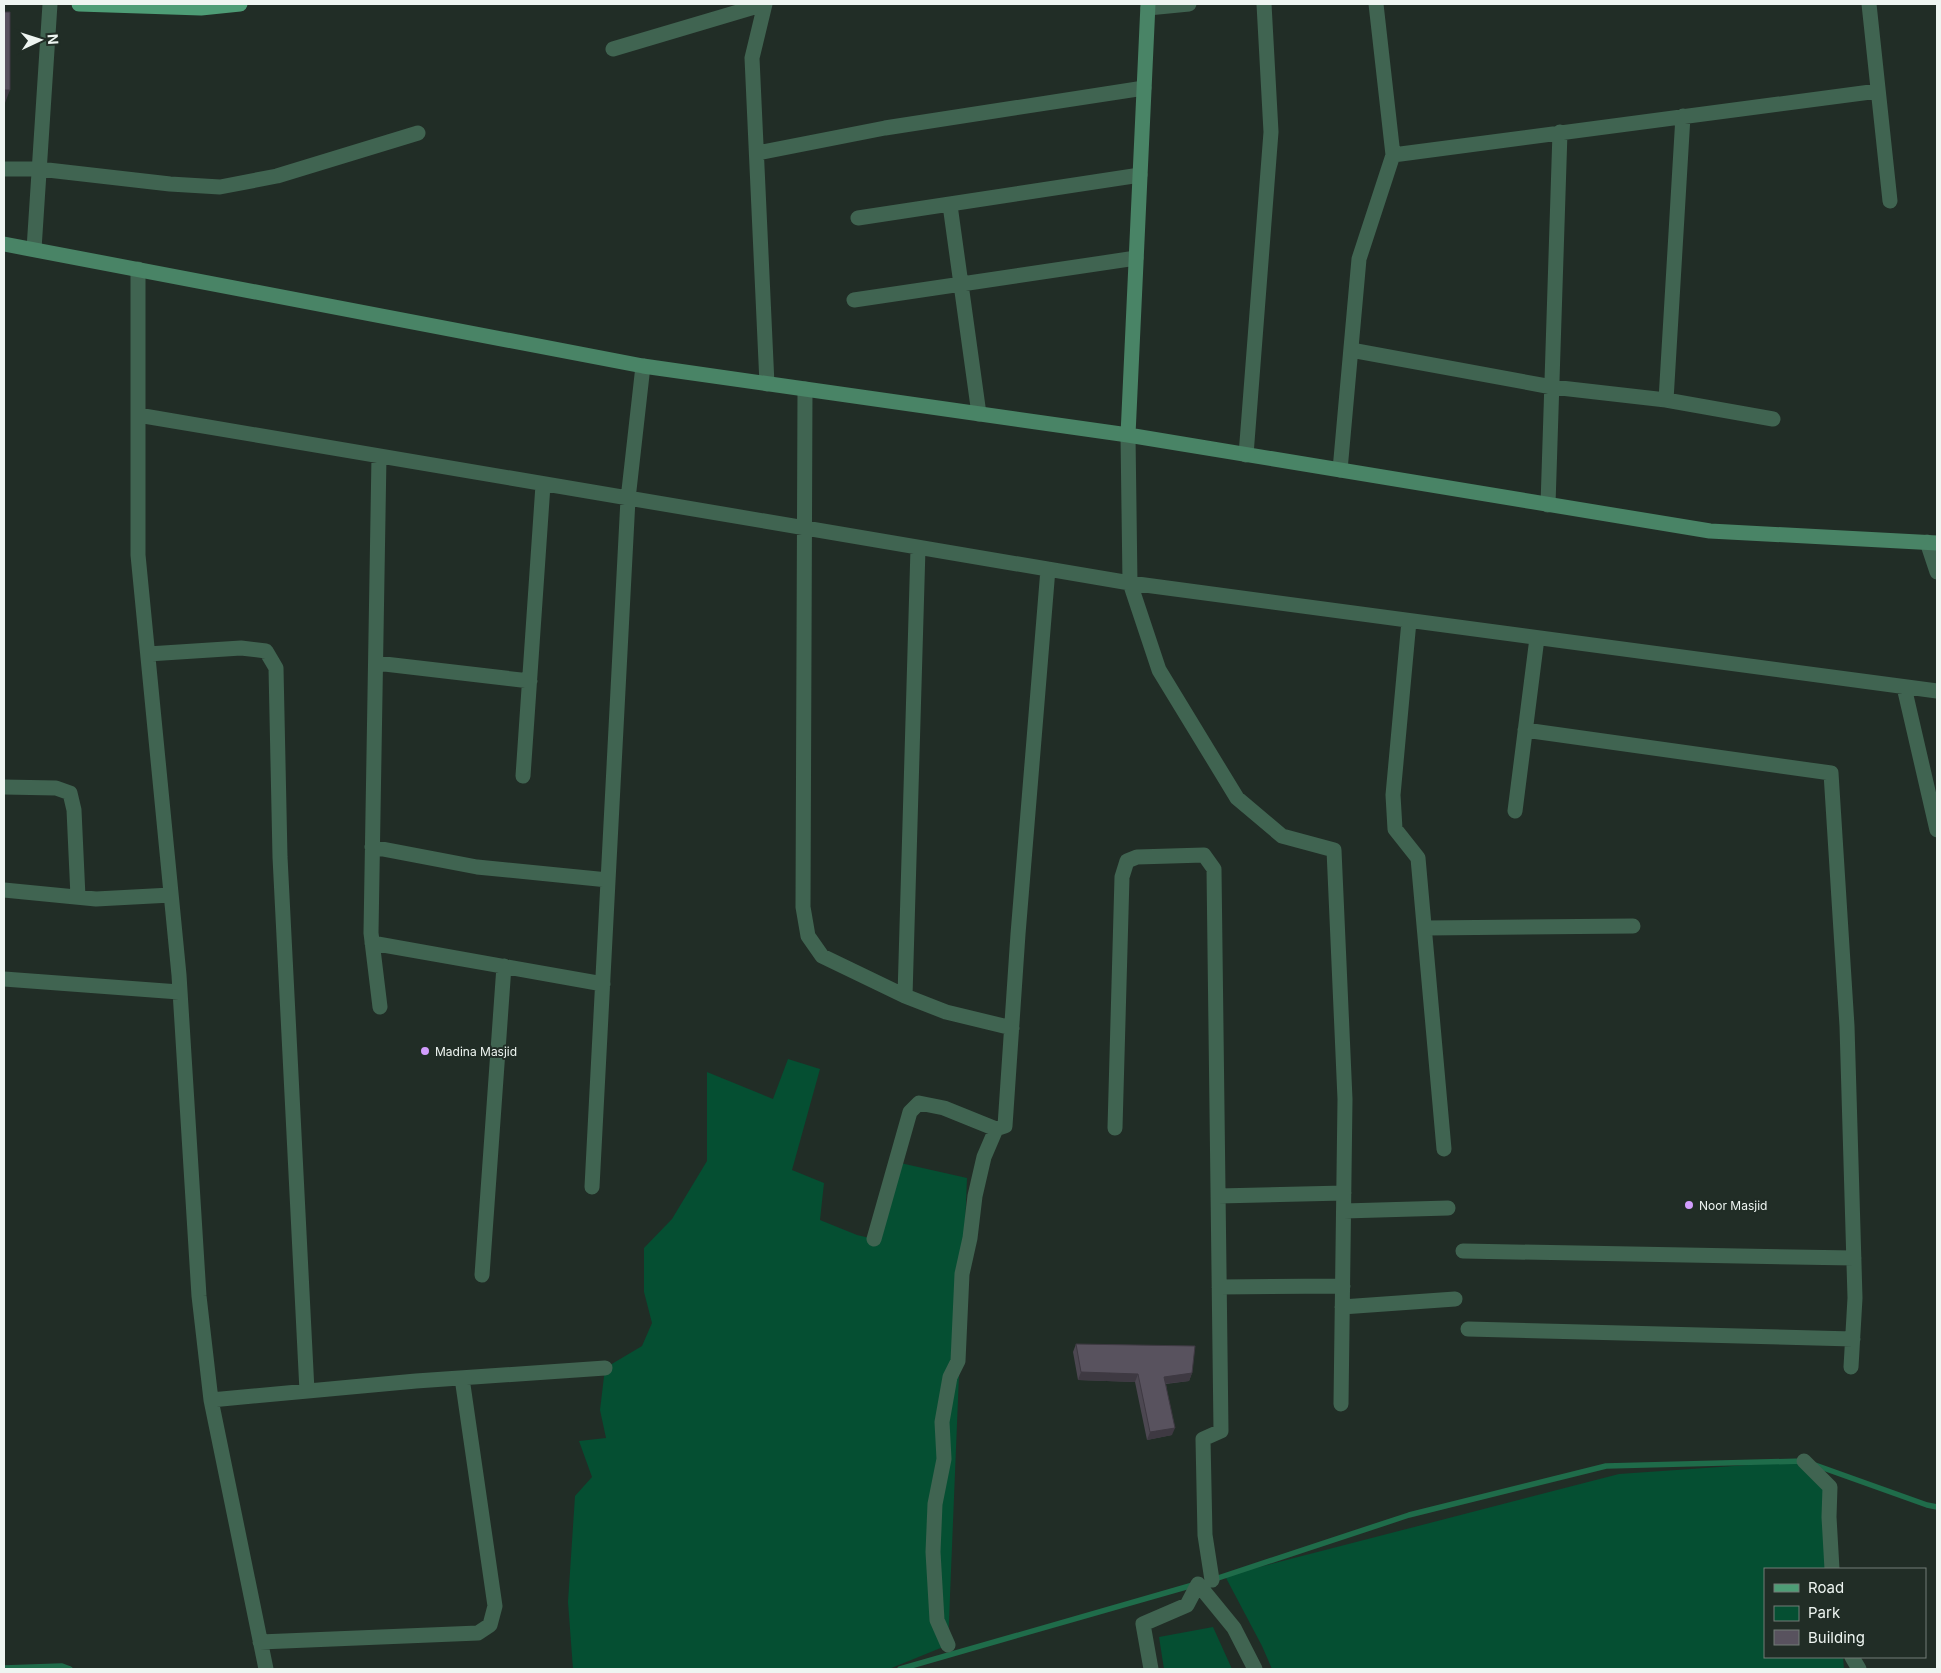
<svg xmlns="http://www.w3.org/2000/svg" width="1941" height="1673" font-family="Inter,sans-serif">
	<rect width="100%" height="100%" fill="#212d26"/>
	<!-- green -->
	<path fill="#054f32" d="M788,1059L820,1069L792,1170L824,1183L820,1220L857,1235L874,1239L896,1162L967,1178L948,1645L889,1669H573L568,1602L575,1496L592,1477L579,1441L606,1438L600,1410L605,1368L642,1346L652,1323L644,1292V1248L672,1219L707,1161V1072L773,1099Z
		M1804,1461L1830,1487L1836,1569H1765V1657H1843L1844,1669H1272L1262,1646L1225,1576L1619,1474Z
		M1213,1627L1232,1669H1164L1159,1637Z"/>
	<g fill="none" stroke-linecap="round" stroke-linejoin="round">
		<!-- stream -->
		<path stroke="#1f6c4a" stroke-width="5.5" d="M1815,1465L1927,1505L1937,1507
			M1212,1580L1409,1515L1606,1466L1804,1461
			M4,1668L62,1666L70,1669
			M900,1669L1193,1585"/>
		<!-- street -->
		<path stroke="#406451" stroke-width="15" d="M765,4L752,58L767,384
			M1869,4L1890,201
			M1148,8L1189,4
			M613,49L765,4
			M757,153L885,128L1144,88
			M1393,155L1878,91
			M4,169H39L170,184L220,187L277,176L418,133
			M950,205L979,414
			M858,218L1140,175
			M34,249L50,4
			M138,269V555L179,975L199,1296L211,1400L266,1669
			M854,300L1136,258
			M1351,350L1552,387L1666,400L1773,419
			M805,389L803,907L808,936L822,956L905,996L946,1012L1012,1028
			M1666,400L1683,116
			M138,415L1130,583L1937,691
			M1128,435L1130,583L1159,670L1237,798L1282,836L1334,850L1345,1099L1341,1404
			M1246,455L1271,132L1264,4
			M379,456L371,933L380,1007
			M1340,470L1359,259L1393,155L1376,4
			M1548,505L1560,132
			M1927,542L1937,572
			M1409,621L1393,795L1395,829L1418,858L1444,1149
			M148,654L241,648L266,651L276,668L280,857L307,1391
			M376,663L530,681
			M1904,687L1937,830
			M1525,730L1831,773L1847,1026L1855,1298L1851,1367
			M523,776L543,485
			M4,787L56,788L70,793L74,810L78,897
			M1515,811L1537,638
			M372,847L477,867L608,880
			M4,890L96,899L171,895
			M1426,928L1633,926
			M372,943L603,984
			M4,979L179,992
			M905,996L918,548
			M1115,1128L1122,877L1127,861L1137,857L1204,855L1214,869L1221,1431L1203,1439L1205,1535L1212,1580
			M592,1187L628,499L643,366
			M1218,1196L1344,1193
			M1344,1211L1448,1208
			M874,1239L910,1112L919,1103L944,1108L996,1129L1005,1126L1018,934L1048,569
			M1463,1251L1854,1258
			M482,1275L504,966
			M1219,1287L1343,1286
			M1342,1307L1455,1299
			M1468,1329L1853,1339
			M211,1400L416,1381L605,1368
			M1804,1461L1830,1487L1829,1517L1832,1569
			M260,1642L478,1633L490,1625L495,1606L462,1378
			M948,1645L937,1620L933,1552L935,1504L944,1459L942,1422L950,1377L958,1361L962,1274L970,1238L975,1196L984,1157L996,1129
			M1852,1657L1859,1669
			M1151,1669L1143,1624L1187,1605L1198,1584L1234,1628L1255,1669"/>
		<!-- secondary -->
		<path stroke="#498466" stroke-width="15" d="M4,244L643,366L1128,435L1710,531L1937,543
			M1128,435L1148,4"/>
		<!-- primary -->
		<path stroke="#4e9d76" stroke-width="15" d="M79,4L201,8L240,4"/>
	</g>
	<!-- wall -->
	<path fill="#4c4751" d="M1076,1344L1192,1373L1189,1381L1166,1384L1172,1435L1147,1440L1135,1382L1078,1380L1073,1352Z"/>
	<!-- shaded-wall -->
	<path fill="#3e3942" d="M4,90H10L5,103H4Z
		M1081,1372L1138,1374L1135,1382L1078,1380Z
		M1192,1373L1189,1381L1161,1384L1164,1377Z
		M1175,1428L1172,1435L1147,1440L1150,1432Z"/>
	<!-- building -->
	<path fill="#58525e" stroke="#3e3942" d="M4,12H10V90H4Z
		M1076,1344L1195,1346L1192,1373L1164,1377L1175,1428L1150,1432L1138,1374L1081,1372Z"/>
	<!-- markers -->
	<g fill="#d29dfd" stroke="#212d26" stroke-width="2">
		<circle cx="425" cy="1051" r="5"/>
		<circle cx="1689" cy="1205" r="5"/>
	</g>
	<g text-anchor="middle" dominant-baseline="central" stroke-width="4" stroke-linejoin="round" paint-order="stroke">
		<!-- poi labels -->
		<g font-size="12" fill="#eef5f1" stroke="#212d26" text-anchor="start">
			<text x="435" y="1051">Madina Masjid</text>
			<text x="1699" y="1205">Noor Masjid</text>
		</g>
	</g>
	<!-- border -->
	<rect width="1941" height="1673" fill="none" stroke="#eef5f1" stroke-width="10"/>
	<!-- legend -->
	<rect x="1764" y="1568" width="162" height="90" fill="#212d26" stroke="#737d77"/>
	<rect x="1774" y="1584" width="25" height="8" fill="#4e9d76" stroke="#737d77"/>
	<text x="1808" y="1593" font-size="15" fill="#eef5f1">Road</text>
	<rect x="1774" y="1606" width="25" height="15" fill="#054f32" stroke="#737d77"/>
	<text x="1808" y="1618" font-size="15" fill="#eef5f1">Park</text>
	<rect x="1774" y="1630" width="25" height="15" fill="#58525e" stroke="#737d77"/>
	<text x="1808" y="1643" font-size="15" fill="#eef5f1">Building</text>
	<!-- north arrow -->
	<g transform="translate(40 40) rotate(86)" stroke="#212d26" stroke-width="4" paint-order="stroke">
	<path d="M0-4L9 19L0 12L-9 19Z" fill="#eef5f1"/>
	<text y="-8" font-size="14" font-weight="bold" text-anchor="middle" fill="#eef5f1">N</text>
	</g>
</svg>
